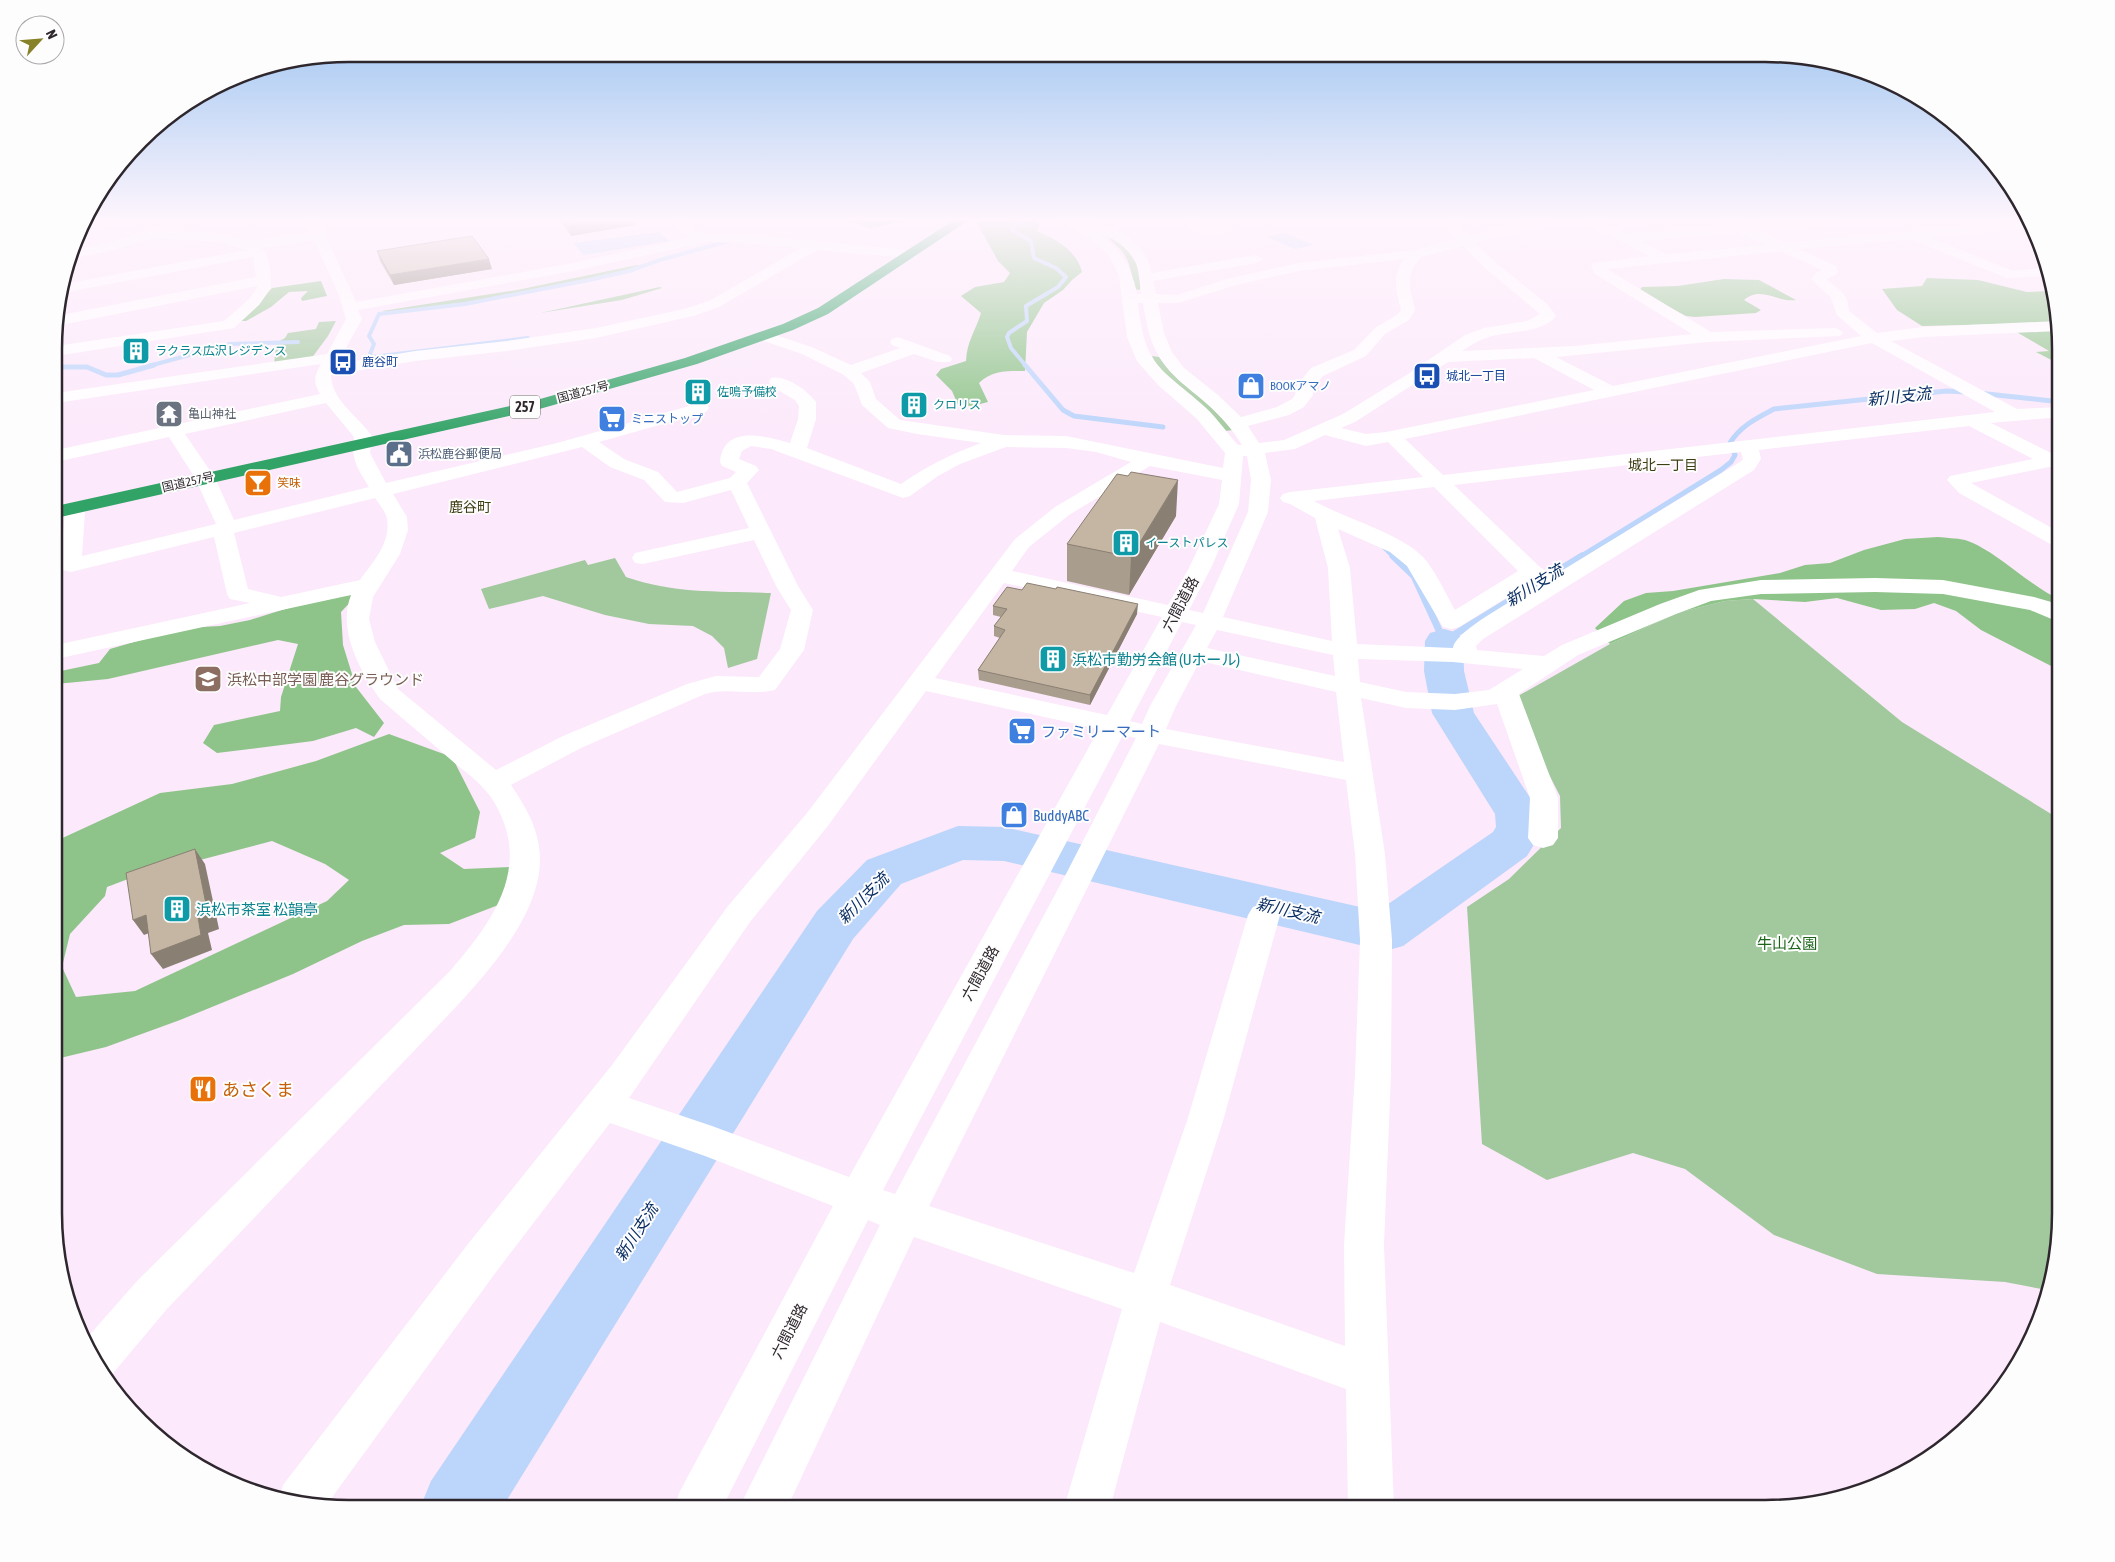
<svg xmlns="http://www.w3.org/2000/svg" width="2115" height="1562" font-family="'Asap Condensed','Noto Sans JP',sans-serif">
	<rect width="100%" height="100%" fill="#fce9fb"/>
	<!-- green -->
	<path fill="#a1c99d" d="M1108,234C1126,246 1145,266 1140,290L1134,289C1132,274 1130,261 1121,250C1115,244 1110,242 1108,234Z
		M637,265L642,266C576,284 507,296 439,306C423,308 396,315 382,311L517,290Z
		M660,287L662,288L622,300L540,313Z
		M336,321L328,336L311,359L274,365L276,343L285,338L288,333L316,329L319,322Z
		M1152,356L1159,357L1171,372L1205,401L1233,430L1225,431L1157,368Z
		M615,558L626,577C674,594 721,591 771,593L757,659L728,668L724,648L712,636L693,626L649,624L605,615L543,596L489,609L481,589L585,560L588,565Z
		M1753,599L1902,722L2061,820V1231L2047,1290L2005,1282L1877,1274L1774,1235L1685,1169L1633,1153L1547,1180L1482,1144L1467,907L1509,879L1561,828L1560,796L1511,700L1610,644L1677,613L1725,601Z"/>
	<!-- forest -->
	<path fill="#8ec489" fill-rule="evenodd" d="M847,220H911L870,228Z
		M983,220H1035L1039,225L1037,231C1056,239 1077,251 1082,272L1072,280L1063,290L1044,303L1027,332L1025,371C1008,371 992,370 979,383L988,402L972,406L958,405L952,391L936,375L941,369L966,361C967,341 975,332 981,313L961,296L975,287L1004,282L1010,273L998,261L977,223Z
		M1927,278L1978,280L2027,292L2050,291L2061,331V365L2036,352L2049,351L2003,324L1922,326L1897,310L1882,289L1922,286Z
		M1724,279L1759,280L1796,300C1778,303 1761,285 1744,300L1761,310L1756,313L1695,317L1686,316L1639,291L1642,287L1678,286Z
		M321,281L327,296L302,301L301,298L308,291L289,292L271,307L246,321H239L272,288Z
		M1938,537C1946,538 1956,538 1965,540C1996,550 2029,586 2061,600V671L1981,630L1956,611L1934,603L1915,609L1881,610L1837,598L1805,602L1753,599L1725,601L1677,613L1610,644L1595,628L1624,601L1646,593L1673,591L1780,573L1805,565L1830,563L1864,550L1905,539Z
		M358,594L341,612L343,645L356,687L384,723L374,737L356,728L313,741L217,753L203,743L214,725L280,711L281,697L298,644L278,640L108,679L56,684V672L99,663L110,649L182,628L220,626L250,620L317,599Z
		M389,734L452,757L480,812L475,838L440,853L464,869L511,867L501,904L449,924L404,925L362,941L293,974L180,1020L106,1047L56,1059V841L160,793L232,784L316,761ZM272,841L325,864L349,880L327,901L135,991L76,997L62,967L70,934L105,896L107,887L128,879Z"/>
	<!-- water -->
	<path fill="#bcd5fb" d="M659,232L669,241L583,255L574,243Z
		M1285,233L1313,245L1295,249L1267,237Z"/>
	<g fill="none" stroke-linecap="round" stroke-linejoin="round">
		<!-- stream-far2 -->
		<path stroke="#bcd5fb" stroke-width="4" d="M1026,220L1014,226L1012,230L1031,241L1034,258L1056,268L1066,277L1058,287L1026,306L1027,321L1009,333L1007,337L1011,348L1026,366
			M528,338L372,357L370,354L374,344L369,336L379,314L465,304L589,280L629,271L660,260L729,241
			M149,366L230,344L298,342"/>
		<!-- stream-far1 -->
		<path stroke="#bcd5fb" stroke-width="5" d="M1025,365L1063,410L1074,416L1163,427
			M56,367H87L106,375H118L154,365
			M1978,393L2061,402
			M1382,545L1394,557
			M1580,557L1721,470L1731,462L1735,455L1730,443C1740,426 1757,418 1774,409L1946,391L1967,392"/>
		<!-- stream -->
		<path stroke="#bcd5fb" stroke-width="7" d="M1393,556L1414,576L1444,641L1582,556"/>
		<!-- river -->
		<path fill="#bcd5fb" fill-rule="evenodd" d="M1444,629L1458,633L1463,641L1464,671L1474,713L1541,814L1544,828L1527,856L1403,946L1385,951L1004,861L963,860L901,884L853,939L502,1508H420L431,1481L817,911L867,860L958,826L1004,827L1378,911L1493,832L1496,827L1495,814L1432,713L1424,671L1425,641L1430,633Z"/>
		<!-- minor -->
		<path fill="#fff" fill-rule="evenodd" d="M92,220H118L116,223L81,230L83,222Z
			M306,220H318L356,302L568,264L689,238L671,220H685L697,232L707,234L749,235L916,251L918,254L916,257L911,258L817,250L719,307L693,316L596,338L507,351L415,361L331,375C331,400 359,417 372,436L370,453L386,483L557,443L700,403L706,404L709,408L706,412L599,442L624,459L658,472L677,492L730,478L736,472L722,466L720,462C723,424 766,436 790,443L798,419L799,406L795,400L771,386L769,382L771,378C786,375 807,390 816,402V419L807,448L901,484C927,466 951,454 981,443L917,434L888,428L862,405L854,384L844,375L802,354L758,339L756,336L758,333L764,331L814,348L851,365L900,348L892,345L890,342L892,339L898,337L950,356L952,359L950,362H938L914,354L861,373L870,382L876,399L900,420L1004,435L1066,436L1223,468L1225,453L1197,419L1158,385L1137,361L1127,337L1119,276L1109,255L1090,238L1058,220H1075L1080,223L1078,220C1083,220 1089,219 1094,220C1098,221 1103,225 1108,227C1129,236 1147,249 1152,273L1256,255L1263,259L1256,263L1153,281L1156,294L1177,295L1227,279L1299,263L1416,250L1457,239L1447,228V220H1459V227L1469,236L1530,220H1552L1550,223L1475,243L1495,262L1548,305L1556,316C1543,334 1505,331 1486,338C1477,341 1470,346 1462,351L1575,346L1692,334L1595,274L1591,266L1593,263L1649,256L1583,220H1599L1626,234L1725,225L1718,220H1735L1743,224L1785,220H1837L1831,224L1757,230L1785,243L2031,220L2032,228L1928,237L2013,271L2044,268L2046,276L2007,278L1910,239L1799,249L1836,266L1838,272L1836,275L1826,279L1843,293L1847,300L1849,311L1877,333L1923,327L2058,321L2060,330L2059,331L1923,337L1891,341L2017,409L2061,407V417L1991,423L2055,455H2061V469L2049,467L1971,483L2061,533V548L2054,546L1959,493L1947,480L1950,476L2033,459L1969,426L1759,450L1761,459L1754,470L1483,639L1476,646L1477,650L1544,656L1562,645L1660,604L1699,590L1761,580L1875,578L1943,580L2034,597L2058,604L2061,606V623L2030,610L1943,594L1875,592L1761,594L1711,601L1676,614L1578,655L1519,694L1558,798V838L1553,845L1543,848L1533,845L1528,838L1530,798L1497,704L1455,710L1406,708L1361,698L1385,854L1392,940L1391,1074L1384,1245L1394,1508H1348L1346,1389L1160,1322L1110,1508H1064L1122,1309L914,1237L787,1508H739L880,1225L868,1220L722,1508H674L680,1491L833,1206L705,1156L610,1123L496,1272L325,1507L279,1497L283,1485L468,1244L612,1065L728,906L807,813L1015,539L1055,507L1131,462L1096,452L1066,448L1006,447L960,464L938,476L910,496L903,498L771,449L751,446L742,451L739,459L756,466L759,470L747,483L798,586L813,610L804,650L775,690C752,696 728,687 705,694L581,748L511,785C524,804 536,824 539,847C548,905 492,968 455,1008L167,1309L109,1378L93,1360L86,1339L138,1280L450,971C487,928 527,877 502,818C498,808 492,797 484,789C475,778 461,769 450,759C427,739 403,719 380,699C360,671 337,630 351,595L56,659V645L250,603L230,599L227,594L214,537L71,572L63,570L60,565L65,512L71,503L78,501L85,503L88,507L85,512L82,556L216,524L195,478L169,437L56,462V450L320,394C313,382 314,376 321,364L56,403V393L327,354L346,319L339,295L314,240L261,248C270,254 271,276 271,288L259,305L234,328L56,356V346L224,321L249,299L257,288V286L56,326V316L256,277L253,257L62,293L64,284L247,250L221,242L158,238H150L117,249L74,258L75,250L109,243L164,225L169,226L170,230L221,234L251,241L311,232ZM1086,226C1104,235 1128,243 1136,263C1139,272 1140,284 1141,294H1137C1131,261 1115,242 1086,226ZM1739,232L1767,245L1666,254L1640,241ZM707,242L749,243L801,248L709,301L684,309L596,328L507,341L415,351L337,364L362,319L358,310L568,272ZM1463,246L1485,268L1540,314L1527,321L1484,328L1465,335L1408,374L1343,414L1284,440L1259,443L1248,426L1289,415L1304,407L1313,395V386L1323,376L1366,356L1385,334L1409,320L1415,310C1410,287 1404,276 1421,257ZM1781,251L1822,270L1817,272L1811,279L1831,298L1837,315L1861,336L1613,386L1556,357L1708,342L1840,336L1843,333L1840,330L1835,328L1711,332L1607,269ZM1404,259C1391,279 1396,289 1401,310L1398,314L1375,328L1354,350L1311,368L1297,385L1295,395L1292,399L1277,407L1241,417L1218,395L1184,368L1172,352L1164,333L1158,303H1178L1236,285L1299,271ZM1138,303H1143C1146,319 1148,336 1156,351C1168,375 1188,387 1207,404C1221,416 1232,429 1242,445H1238C1227,433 1218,419 1205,407C1161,367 1145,369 1138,303ZM1872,343L1995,412L1443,475L1405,439ZM1534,358L1594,390L1386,432L1366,434L1341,428L1355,422L1448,362ZM326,403L354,437C351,461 357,467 369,487L234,520L215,478L185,434ZM1325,435L1366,446L1388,442L1423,477L1290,492L1283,494L1280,498L1283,502L1290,504L1315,518L1328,568L1332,641L1223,617L1268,512L1271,480L1265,453L1295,449ZM582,447L610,467L644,480L665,502L683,503L731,490L749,528L635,553L632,558L635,563L643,564L754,540L776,586L791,610L780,649L759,677L716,676L687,684L563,736L496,770L398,689L375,642L369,619L373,597L400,554L408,530L407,517L393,494ZM1741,452L1743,459L1740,462L1553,576L1540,567L1454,485ZM1243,456H1247L1251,480L1248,512L1203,613L1189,610L1211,568L1239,504ZM1150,466L1222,480L1219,504L1189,568L1168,605L1012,571L1029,547L1069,515ZM1434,487L1518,571L1455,610C1446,594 1435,570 1423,557C1400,533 1346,519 1314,501ZM375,498C379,504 386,512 387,519C391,543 373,562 360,580L281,597L248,589L234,533ZM1338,529L1390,552L1407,566L1443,627L1451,629L1459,627L1532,582L1538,586C1522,595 1454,631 1453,648L1357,644L1350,568ZM1004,583L1162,617L1107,715L935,678ZM1182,622L1196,625L1150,706L1142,724L1130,721ZM1217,630L1333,655L1335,676L1207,648ZM1358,659L1453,662L1523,669L1489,690L1455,694L1406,692L1360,682ZM1200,661L1336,692L1344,762L1166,729L1176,706ZM926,691L1099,729L849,1177L712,1126L629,1098L750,922L827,827ZM1123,735L1136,738L1066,874L895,1194L883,1190ZM1159,744L1346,780L1355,854L1360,940L1355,1074L1344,1245L1345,1346L1170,1285L1223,1121L1280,915L1275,907L1264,903L1253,907L1248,915L1187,1121L1134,1273L929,1206Z
			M1186,220H1199L1203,225H1230L1236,229C1230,236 1202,233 1193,231Z"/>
		<!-- highway -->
		<path fill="#32a366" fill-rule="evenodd" d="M954,220H969L828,314L793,330L697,364L536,410L56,518V506L533,401L685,358L783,324L818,308Z"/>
	</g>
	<!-- wall -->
	<path fill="#a99d8d" d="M559,220H634L635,225L571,236Z
		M377,251L492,269L394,285L380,261Z
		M1176,516L1129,595L1067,581V544Z
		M993,606L1137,614L1090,705L979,680L978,670L1000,638L994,636V626L1001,617L993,615Z"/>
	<!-- shaded-wall -->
	<path fill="#8a7f73" d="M605,220H634L635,225L571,236L568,226Z
		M489,259L492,269L394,285L390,275Z
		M1178,480L1176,516L1129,595L1131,557Z
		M1138,604L1137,614L1090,705V695Z
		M195,849L205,864L219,929L208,933L212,950L163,969L151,954L198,917Z
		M146,915L157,930L144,935L133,920Z"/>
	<!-- building -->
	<path fill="#c5b6a4" stroke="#8a7f73" d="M563,220H605L568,226Z
		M472,236L489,259L390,275L377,251Z
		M1131,472L1178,480L1131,557L1067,544L1117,474L1128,476Z
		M1027,583L1056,589L1057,587L1138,604L1090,695L978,670L1005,630L994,626L1007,609L993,606L1007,587L1022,590Z
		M195,849L208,914L198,917L201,935L151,954L146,915L133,920L126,873Z"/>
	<!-- sky -->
	<linearGradient id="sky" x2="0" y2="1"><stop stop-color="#96c1f0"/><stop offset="0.5" stop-color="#fef5fd"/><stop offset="1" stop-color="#fef5fd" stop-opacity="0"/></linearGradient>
	<rect width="2115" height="439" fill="url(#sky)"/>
	<!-- icons -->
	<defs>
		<symbol id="building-square" viewBox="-11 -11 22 22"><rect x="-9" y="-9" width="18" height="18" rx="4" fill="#0f9aa8" stroke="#fdfdfd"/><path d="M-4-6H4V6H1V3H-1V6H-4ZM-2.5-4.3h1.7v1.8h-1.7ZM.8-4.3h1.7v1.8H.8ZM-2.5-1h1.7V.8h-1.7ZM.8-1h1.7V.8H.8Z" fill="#fff"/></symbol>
		<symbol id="bus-square" viewBox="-11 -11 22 22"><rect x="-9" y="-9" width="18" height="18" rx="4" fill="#1a4fb4" stroke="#fdfdfd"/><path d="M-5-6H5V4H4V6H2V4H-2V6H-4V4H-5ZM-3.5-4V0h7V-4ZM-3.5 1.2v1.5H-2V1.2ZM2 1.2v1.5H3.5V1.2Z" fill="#fff"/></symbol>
		<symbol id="shop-square" viewBox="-11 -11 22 22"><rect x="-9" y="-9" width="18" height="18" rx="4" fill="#3f7fe0" stroke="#fdfdfd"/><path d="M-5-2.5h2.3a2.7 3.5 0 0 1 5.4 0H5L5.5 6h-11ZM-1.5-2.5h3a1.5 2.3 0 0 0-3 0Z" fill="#fff"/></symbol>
		<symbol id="temple-square" viewBox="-11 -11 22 22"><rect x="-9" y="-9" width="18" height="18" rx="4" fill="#6b7280" stroke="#fdfdfd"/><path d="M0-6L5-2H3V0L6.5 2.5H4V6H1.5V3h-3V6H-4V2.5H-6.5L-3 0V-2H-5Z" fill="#fff"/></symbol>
		<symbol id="supermarket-square" viewBox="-11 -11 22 22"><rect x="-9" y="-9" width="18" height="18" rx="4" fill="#3f7fe0" stroke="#fdfdfd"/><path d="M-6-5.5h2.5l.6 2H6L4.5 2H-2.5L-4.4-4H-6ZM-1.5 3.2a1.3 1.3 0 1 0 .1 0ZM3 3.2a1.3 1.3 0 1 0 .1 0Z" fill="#fff"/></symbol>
		<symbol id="civic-square" viewBox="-11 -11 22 22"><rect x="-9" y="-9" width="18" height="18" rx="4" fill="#5c6f8a" stroke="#fdfdfd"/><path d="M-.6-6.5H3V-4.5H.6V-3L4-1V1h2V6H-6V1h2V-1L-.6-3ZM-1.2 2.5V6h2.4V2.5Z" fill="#fff"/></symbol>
		<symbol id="bar-square" viewBox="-11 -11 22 22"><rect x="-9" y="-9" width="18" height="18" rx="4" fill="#e8710a" stroke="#fdfdfd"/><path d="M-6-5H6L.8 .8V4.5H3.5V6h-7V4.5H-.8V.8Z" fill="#fff"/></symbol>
		<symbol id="school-square" viewBox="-11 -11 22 22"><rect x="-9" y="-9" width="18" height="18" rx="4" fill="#8d6e63" stroke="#fdfdfd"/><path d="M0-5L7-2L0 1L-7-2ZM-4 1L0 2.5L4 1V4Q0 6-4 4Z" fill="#fff"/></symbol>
		<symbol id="restaurant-square" viewBox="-11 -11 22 22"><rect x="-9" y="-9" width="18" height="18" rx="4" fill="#e8710a" stroke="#fdfdfd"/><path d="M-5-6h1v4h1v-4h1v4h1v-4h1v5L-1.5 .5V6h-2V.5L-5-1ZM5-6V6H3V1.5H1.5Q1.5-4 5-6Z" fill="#fff"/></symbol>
	</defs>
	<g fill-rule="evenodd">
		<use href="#building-square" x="120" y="335" width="32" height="32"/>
		<use href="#bus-square" x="327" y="346" width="32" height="32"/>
		<use href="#bus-square" x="1411" y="360" width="32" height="32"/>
		<use href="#shop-square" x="1235" y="370" width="32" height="32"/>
		<use href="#building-square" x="682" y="376" width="32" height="32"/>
		<use href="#building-square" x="898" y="389" width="32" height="32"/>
		<use href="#temple-square" x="153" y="398" width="32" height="32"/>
		<use href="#supermarket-square" x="596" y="403" width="32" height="32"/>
		<use href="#civic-square" x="383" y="438" width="32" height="32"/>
		<use href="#bar-square" x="242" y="467" width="32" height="32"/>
		<use href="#building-square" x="1110" y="527" width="32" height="32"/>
		<use href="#building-square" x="1037" y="643" width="32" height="32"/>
		<use href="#school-square" x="192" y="663" width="32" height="32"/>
		<use href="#supermarket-square" x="1006" y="715" width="32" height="32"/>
		<use href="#shop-square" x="998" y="799" width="32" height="32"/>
		<use href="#building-square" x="161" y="893" width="32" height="32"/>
		<use href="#restaurant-square" x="187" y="1073" width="32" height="32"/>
	</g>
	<g text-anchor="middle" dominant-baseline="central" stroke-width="4" stroke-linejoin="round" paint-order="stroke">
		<!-- far-culture labels -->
		<g font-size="12" fill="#0d838f" stroke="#fdfdfd" text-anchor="start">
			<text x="155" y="351">ラクラス広沢レジデンス</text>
			<text x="717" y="392">佐鳴予備校</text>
			<text x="933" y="405">クロリス</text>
			<text x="1145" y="543">イーストパレス</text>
		</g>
		<!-- far-transit labels -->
		<g font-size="12" fill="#164399" stroke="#fdfdfd" text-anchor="start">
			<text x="362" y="362">鹿谷町</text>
			<text x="1446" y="376">城北一丁目</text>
		</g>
		<!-- far-shop labels -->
		<g font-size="12" fill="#366cbe" stroke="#fdfdfd" text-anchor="start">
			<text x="1270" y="386">BOOKアマノ</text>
			<text x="631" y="419">ミニストップ</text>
		</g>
		<!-- far-street labels -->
		<g font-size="12" fill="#2e272d" stroke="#fdfdfd">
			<text transform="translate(583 392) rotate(-15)">国道257号</text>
			<text transform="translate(188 482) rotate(-13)">国道257号</text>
		</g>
		<!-- far-worship labels -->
		<g font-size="12" fill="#5b616d" stroke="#fdfdfd" text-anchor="start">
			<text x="188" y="414">亀山神社</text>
		</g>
		<!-- far-service labels -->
		<g font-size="12" fill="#4e5e75" stroke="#fdfdfd" text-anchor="start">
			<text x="418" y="454">浜松鹿谷郵便局</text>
		</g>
		<!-- far-food labels -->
		<g font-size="12" fill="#c56008" stroke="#fdfdfd" text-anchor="start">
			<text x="277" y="483">笑味</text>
		</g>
		<!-- shield labels -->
		<rect fill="#fdfdfd" stroke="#6c676b" stroke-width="1" x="510" y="395.5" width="30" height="23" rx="4"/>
		<g font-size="14" font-weight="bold" fill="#2e272d">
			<text x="525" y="407">257</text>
		</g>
		<!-- far-neighbourhood labels -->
		<g font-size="14" fill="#403e15" stroke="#fdfdfd">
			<text x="1663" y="465">城北一丁目</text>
			<text x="470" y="507">鹿谷町</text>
		</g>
		<!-- street labels -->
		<g font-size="15" fill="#2e272d" stroke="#fdfdfd">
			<text transform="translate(1180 604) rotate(-62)">六間道路</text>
			<text transform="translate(980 973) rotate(-61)">六間道路</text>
			<text transform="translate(789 1331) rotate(-63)">六間道路</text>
		</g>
		<!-- culture labels -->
		<g font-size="15" fill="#0d838f" stroke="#fdfdfd" text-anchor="start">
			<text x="1072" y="659">浜松市勤労会館 (Uホール)</text>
			<text x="196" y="909">浜松市茶室 松韻亭</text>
		</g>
		<!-- education labels -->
		<g font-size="15" fill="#785e54" stroke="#fdfdfd" text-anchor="start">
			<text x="227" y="679">浜松中部学園 鹿谷グラウンド</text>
		</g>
		<!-- shop labels -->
		<g font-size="15" fill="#366cbe" stroke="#fdfdfd" text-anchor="start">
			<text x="1041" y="731">ファミリーマート</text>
			<text x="1033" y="815">BuddyABC</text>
		</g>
		<!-- park labels -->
		<g font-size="15" fill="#1c661b" stroke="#fdfdfd">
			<text x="1787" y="943">牛山公園</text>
		</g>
		<!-- water labels -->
		<g font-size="16" font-style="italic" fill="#0a2e64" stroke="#fdfdfd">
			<text transform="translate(1899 396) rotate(-6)">新川支流</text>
			<text transform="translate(1534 585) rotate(-32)">新川支流</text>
			<text transform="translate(863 898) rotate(-45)">新川支流</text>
			<text transform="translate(1288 910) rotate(13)">新川支流</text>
			<text transform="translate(636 1232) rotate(-57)">新川支流</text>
		</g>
		<!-- near-food labels -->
		<g font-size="18" fill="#c56008" stroke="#fdfdfd" text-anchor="start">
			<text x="222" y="1089">あさくま</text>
		</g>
	</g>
	<!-- crop -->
	<path d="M0 0H2115V1562H0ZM349 62H1765A287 287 0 0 1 2052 349V1213A287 287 0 0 1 1765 1500H349A287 287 0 0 1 62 1213V349A287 287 0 0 1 349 62Z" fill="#fdfdfd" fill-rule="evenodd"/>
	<path fill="none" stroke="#2e272d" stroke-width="2.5" d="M349 62H1765A287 287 0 0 1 2052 349V1213A287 287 0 0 1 1765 1500H349A287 287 0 0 1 62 1213V349A287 287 0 0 1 349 62Z"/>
	<!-- north arrow -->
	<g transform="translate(40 40) rotate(64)"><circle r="24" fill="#fdfdfd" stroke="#aaa7aa"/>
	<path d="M0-4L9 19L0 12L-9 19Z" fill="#87822a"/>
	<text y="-8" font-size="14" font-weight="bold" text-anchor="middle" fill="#2e272d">N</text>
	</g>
</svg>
